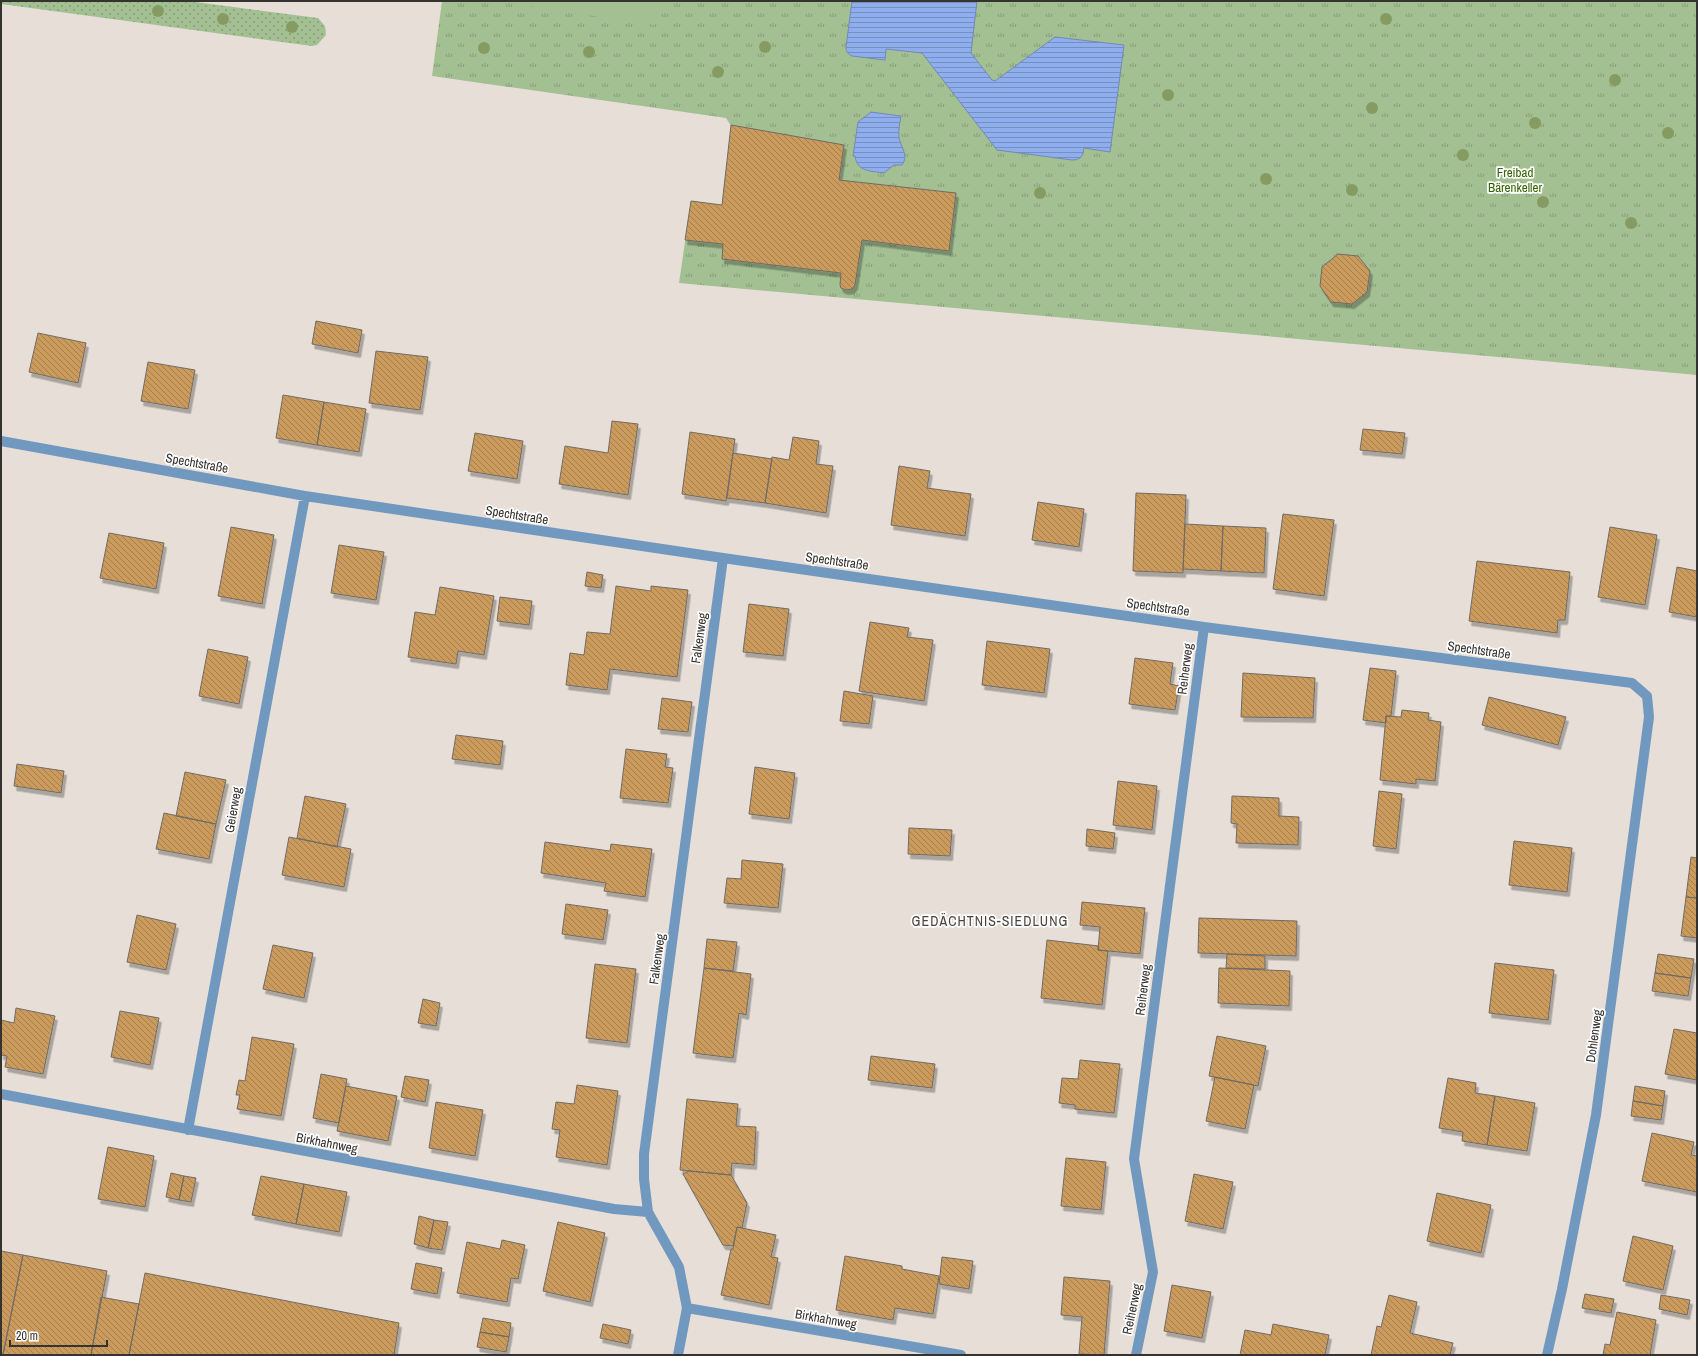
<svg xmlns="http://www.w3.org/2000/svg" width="1698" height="1356" font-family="'Archivo Narrow',sans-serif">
	<defs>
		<pattern id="grass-dots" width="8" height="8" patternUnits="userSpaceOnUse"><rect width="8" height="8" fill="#a3c093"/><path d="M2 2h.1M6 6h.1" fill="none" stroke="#869d78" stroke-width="1.8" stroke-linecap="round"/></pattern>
		<pattern id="park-tufts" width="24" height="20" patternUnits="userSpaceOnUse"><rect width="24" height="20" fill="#a3c093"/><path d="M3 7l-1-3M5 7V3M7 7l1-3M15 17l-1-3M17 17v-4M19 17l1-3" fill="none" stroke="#869d78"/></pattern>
		<pattern id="water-rules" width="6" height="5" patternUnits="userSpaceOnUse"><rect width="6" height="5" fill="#8faeed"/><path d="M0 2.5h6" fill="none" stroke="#768ec0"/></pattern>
		<pattern id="building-back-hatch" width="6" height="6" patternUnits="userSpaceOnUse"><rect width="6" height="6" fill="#ca9b5d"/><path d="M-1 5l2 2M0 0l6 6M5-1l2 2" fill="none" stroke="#a57f4d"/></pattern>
		<filter id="shadow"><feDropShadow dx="2.5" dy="4.5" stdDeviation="0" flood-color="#0004"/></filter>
	</defs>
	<rect width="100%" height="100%" fill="#e7dfd7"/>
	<!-- grass -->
	<path fill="url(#grass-dots)" d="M1,1H188L318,18L325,26L326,35L317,45L312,46L1,4Z"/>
	<!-- park -->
	<path fill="url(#park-tufts)" d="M442,1H1697V375L679,283L691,201L722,205L731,126L726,118L432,76Z"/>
	<!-- garden -->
	<path fill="#a3c093" d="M508,1H659L655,25L508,3Z"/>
	<!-- water -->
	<path fill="url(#water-rules)" stroke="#7489b4" d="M852,1H977L971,53L992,80L995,81L1055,37L1124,45L1110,152L1084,148C1083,156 1081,160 1072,160L997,150L922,53L886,49L885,60L852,56C848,54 846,52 846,47Z
		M871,112L901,116C900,123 898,129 899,138C901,147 909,156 902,165H894L884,173C871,171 857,172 855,156H853L858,122Z"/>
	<!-- building -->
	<path fill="url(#building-back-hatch)" stroke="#716b64" filter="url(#shadow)" d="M731,125L844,145L839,180L956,193L949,251L862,240L855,285L852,289L846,290L841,288L840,285L841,273L722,259L723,244L685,240L691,201L722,205Z
		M1338,254L1358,256L1370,271L1367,292L1352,304L1331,302L1320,286L1322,267Z
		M316,321L362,330L358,353L312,344Z
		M38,333L86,343L78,383L29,372Z
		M376,351L428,357L420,410L369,403Z
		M148,362L195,370L188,409L141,401Z
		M283,395L324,402L317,445L276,438Z
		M324,402L366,409L359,452L317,445Z
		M612,421L638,424L628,495L559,484L565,446L608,453Z
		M1363,429L1405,433L1402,454L1360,450Z
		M690,432L735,439L726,501L682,494Z
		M475,433L523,441L517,479L468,471Z
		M793,437L819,441L816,464L833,466L826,513L765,503L772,457L789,460Z
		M733,453L772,459L765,503L727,498Z
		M899,466L930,471L927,488L971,494L965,536L891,525Z
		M1136,493L1186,495L1183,573L1133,571Z
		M1038,502L1084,509L1079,547L1032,540Z
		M1283,514L1334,520L1324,596L1273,589Z
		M1185,524L1223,526L1221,571L1183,569Z
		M1223,526L1266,528L1264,573L1221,571Z
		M231,527L274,535L262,604L218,596Z
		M1610,527L1657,535L1645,605L1598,597Z
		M109,533L164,543L156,589L100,578Z
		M339,545L384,552L376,600L331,593Z
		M1477,561L1570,572L1565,620H1558L1557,633L1469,621Z
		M1677,567L1697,571V617L1669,612Z
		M587,572L603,575L601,588L585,586Z
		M616,586L651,591V586L688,590L677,677L610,669L607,690L566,685L570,653L584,655L587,632L610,634Z
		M440,587L494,596L484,655L458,651L456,664L408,657L415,612L435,615Z
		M500,597L532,601L529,625L497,621Z
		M749,604L789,609L783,656L743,652Z
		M870,622L909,628L907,637L933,640L924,701L859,691Z
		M987,641L1050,649L1044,693L982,685Z
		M208,649L248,657L239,704L199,696Z
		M1135,658L1173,663L1170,684L1179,686L1175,710L1129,704Z
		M1370,668L1396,671L1391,716H1386V723L1363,720Z
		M1243,673L1315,678L1313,718L1241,717Z
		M844,691L873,696L869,724L840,721Z
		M1489,697L1566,717L1558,745L1482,725Z
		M662,698L692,702L688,732L658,729Z
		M1402,710L1429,713L1428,720L1441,722L1435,781L1416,779V784L1380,780L1386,716L1401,717Z
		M456,735L503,741L500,765L452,759Z
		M626,749L667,754L665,767L673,768L668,803L620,798Z
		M17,764L64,771L61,793L14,786Z
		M755,767L795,773L789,819L749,814Z
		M185,772L226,780L216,824L176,816Z
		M1118,781L1157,786L1152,830L1113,825Z
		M1379,791L1402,794L1396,849L1373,846Z
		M305,796L346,804L337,847L297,838Z
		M1232,796L1279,798V816L1299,817L1298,845L1236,843L1237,824L1231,823Z
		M164,813L216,824L209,859L156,849Z
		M909,828L952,830L950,856L908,854Z
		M1087,829L1115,833L1113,849L1086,846Z
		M289,837L351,849L344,887L282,875Z
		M1514,841L1572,848L1567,892L1509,885Z
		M545,842L610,851L611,844L652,849L645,897L604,891L606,883L541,873Z
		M1691,857L1697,858V898L1686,897Z
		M742,860L783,864L778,908L724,903L727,878L741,879Z
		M1686,897L1697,898V938L1681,936Z
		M1082,902L1145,908L1140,954L1098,950L1100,927L1080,925Z
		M566,904L608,910L603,940L562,934Z
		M137,915L176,924L166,970L127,962Z
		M1199,918L1297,921L1296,956L1198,953Z
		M707,939L737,942L733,971L704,968Z
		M1047,940L1099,946L1098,950L1108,951L1102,1005L1041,998Z
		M273,945L313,953L304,998L263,989Z
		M1227,954L1265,956V969L1226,968Z
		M1658,954L1694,959L1691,978L1655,973Z
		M1495,963L1554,970L1548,1020L1489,1013Z
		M595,964L636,969L627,1043L586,1038Z
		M704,968L751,974L746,1015L739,1013L733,1058L693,1053Z
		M1219,968L1290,971L1289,1006L1218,1003Z
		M1655,973L1691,978L1688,996L1652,991Z
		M423,999L440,1003L436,1026L418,1023Z
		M16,1008L55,1016L43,1074L5,1067L7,1056L1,1055V1020L14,1023Z
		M120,1011L159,1018L150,1065L111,1057Z
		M1674,1029L1697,1033V1080L1665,1074Z
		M1217,1036L1266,1046L1258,1086L1209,1076Z
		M252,1037L294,1044L281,1116L237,1109L240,1095H236L239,1080L245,1081Z
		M871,1056L935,1064L932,1088L868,1080Z
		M1080,1060L1120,1064L1114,1113L1075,1109V1105L1059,1103L1062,1078L1078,1079Z
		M321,1074L347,1079L339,1123L313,1118Z
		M405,1076L429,1080L425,1102L401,1097Z
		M1215,1077L1254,1085L1245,1129L1206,1121Z
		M1448,1078L1476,1083L1475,1093L1495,1096L1487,1145L1462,1141L1463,1132L1439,1128Z
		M577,1085L618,1091L607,1165L556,1157L560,1130L552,1129L556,1102L574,1104Z
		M346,1086L397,1096L388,1141L337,1131Z
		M1635,1086L1665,1091L1663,1106L1633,1101Z
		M1495,1096L1535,1103L1527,1151L1487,1145Z
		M687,1099L738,1104L736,1126L756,1127L754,1165L732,1163L731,1175L680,1170Z
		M1633,1101L1663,1106L1661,1120L1631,1116Z
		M436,1102L483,1110L475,1156L429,1148Z
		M1652,1133L1694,1142L1691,1155L1697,1156V1192L1642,1181Z
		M108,1147L154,1156L145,1207L98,1199Z
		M1066,1158L1106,1162L1101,1210L1061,1206Z
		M689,1171L731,1175L747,1203L742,1228L737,1227L733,1246L723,1245L683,1174Z
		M171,1173L184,1176L179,1200L166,1197Z
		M1194,1174L1233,1182L1223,1229L1185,1221Z
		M184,1176L196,1178L191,1202L179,1200Z
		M261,1176L304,1184L296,1224L252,1215Z
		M304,1184L347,1192L339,1232L296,1224Z
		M1437,1193L1491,1205L1481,1253L1427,1241Z
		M419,1216L434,1220L428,1248L414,1244Z
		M434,1220L448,1222L442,1250L428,1248Z
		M558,1222L605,1233L590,1302L543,1291Z
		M737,1227L776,1235L771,1257L778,1258L769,1305L721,1295L731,1249H733Z
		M1633,1236L1673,1246L1663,1290L1623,1281Z
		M502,1240L525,1245L518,1279L511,1278L507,1302L457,1293L467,1242L500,1249Z
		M1,1251L23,1255L3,1355H1Z
		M23,1255L107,1271L91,1355H3Z
		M845,1256L902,1266V1269L939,1276L933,1314L895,1308L893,1320L836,1310Z
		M942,1257L973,1261L969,1289L939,1284Z
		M416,1263L442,1268L437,1294L411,1289Z
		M145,1273L399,1323L394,1355H129Z
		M1064,1277L1110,1281L1104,1355L1079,1354L1082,1317L1061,1315Z
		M1172,1285L1211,1292L1202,1338L1164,1331Z
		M1585,1294L1614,1299L1611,1313L1582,1308Z
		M1389,1295L1417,1302L1410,1333L1453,1343L1450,1355H1371L1377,1326L1381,1327Z
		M1661,1295L1690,1300L1687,1315L1659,1309Z
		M101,1297L139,1304L129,1355H91Z
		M1617,1312L1656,1320L1650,1355H1603L1605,1344L1610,1345Z
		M483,1318L511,1323L509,1337L480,1332Z
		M603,1324L631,1330L628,1344L600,1338Z
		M1273,1324L1329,1335L1325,1355H1240L1245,1330L1271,1335Z
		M480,1332L509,1337L506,1352L477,1347Z"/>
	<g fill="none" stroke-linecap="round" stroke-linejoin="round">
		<!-- street -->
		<path stroke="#7199bf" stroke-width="10" d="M1,441L305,496L723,558L1204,627L1632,683L1647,696L1649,717L1596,1115L1562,1289L1547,1355
			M1,1094L614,1209L648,1212
			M188,1130L305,496
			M687,1308L961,1355
			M678,1355L687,1308L679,1267L648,1212L644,1179V1154L723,558
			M1136,1355L1153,1272L1134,1159L1204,627"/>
	</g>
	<!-- trees -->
	<g fill="#859b62">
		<circle cx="158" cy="11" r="6"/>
		<circle cx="223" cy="19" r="6"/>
		<circle cx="1386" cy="19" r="6"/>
		<circle cx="292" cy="27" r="6"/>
		<circle cx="765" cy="47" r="6"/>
		<circle cx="484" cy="48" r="6"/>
		<circle cx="589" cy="52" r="6"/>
		<circle cx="718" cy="72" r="6"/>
		<circle cx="1615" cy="80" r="6"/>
		<circle cx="1168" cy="95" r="6"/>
		<circle cx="1372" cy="108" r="6"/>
		<circle cx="1535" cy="123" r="6"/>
		<circle cx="1668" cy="133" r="6"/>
		<circle cx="1463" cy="155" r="6"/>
		<circle cx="1266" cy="179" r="6"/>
		<circle cx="1352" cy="190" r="6"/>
		<circle cx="1040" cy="193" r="6"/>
		<circle cx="1543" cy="202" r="6"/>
		<circle cx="1631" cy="223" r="6"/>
	</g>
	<g text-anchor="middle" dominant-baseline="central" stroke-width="3.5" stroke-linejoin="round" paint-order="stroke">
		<!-- park labels -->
		<g font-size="13" fill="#346302" stroke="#fff">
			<text x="1515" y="172">Freibad<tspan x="1515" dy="15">Bärenkeller</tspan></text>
		</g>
		<!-- street labels -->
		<g font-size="13" fill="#35332f" stroke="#fff">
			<text transform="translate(197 463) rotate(10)">Spechtstraße</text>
			<text transform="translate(517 515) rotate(9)">Spechtstraße</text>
			<text transform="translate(837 561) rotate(8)">Spechtstraße</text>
			<text transform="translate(1158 607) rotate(8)">Spechtstraße</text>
			<text transform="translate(699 638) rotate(-82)">Falkenweg</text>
			<text transform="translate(1479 650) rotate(8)">Spechtstraße</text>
			<text transform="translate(1185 669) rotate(-83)">Reiherweg</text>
			<text transform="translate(233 810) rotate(-80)">Geierweg</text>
			<text transform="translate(657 959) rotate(-82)">Falkenweg</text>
			<text transform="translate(1143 990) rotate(-83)">Reiherweg</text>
			<text transform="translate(1594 1036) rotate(-82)">Dohlenweg</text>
			<text transform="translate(327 1143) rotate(11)">Birkhahnweg</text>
			<text transform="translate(1132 1309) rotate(-78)">Reiherweg</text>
			<text transform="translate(826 1319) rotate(10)">Birkhahnweg</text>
		</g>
		<!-- neighbourhood labels -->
		<g font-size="14" letter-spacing="1" fill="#4c4640" stroke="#fff">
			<text x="990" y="921">GEDÄCHTNIS-SIEDLUNG</text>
		</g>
	</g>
	<!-- border -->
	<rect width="1698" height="1356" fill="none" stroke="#35332f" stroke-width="4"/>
	<!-- scale -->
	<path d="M10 1340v6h97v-6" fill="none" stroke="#35332f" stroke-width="2"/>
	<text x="16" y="1340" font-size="12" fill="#35332f" stroke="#ffffff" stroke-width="3" paint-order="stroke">20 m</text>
</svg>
